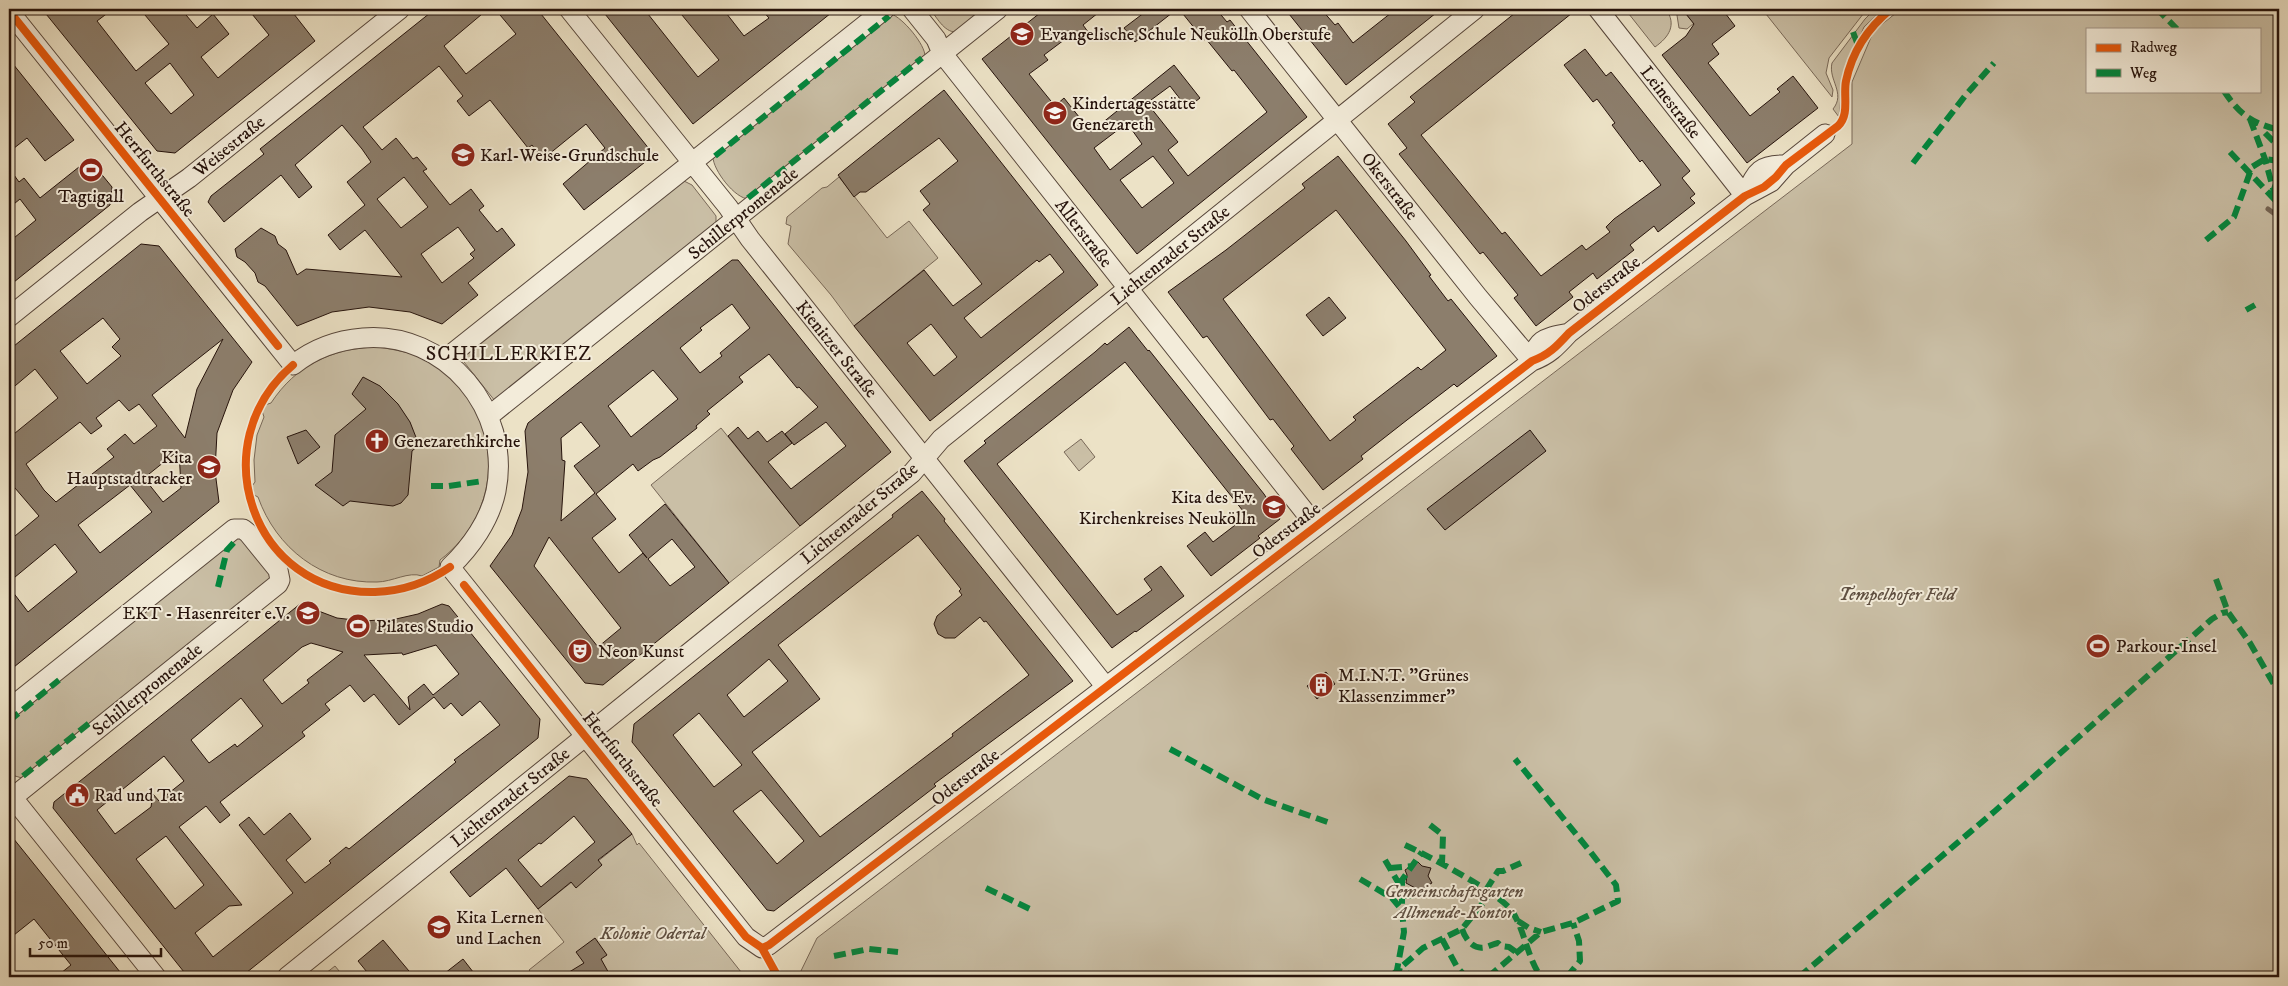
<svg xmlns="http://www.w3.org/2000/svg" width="2288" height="986" font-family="'IM FELL DW Pica',serif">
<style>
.green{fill:#cabfa6;stroke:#786858;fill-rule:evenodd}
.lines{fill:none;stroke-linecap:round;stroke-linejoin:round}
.stream{stroke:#746455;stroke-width:5}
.building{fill:#8c7e6c;stroke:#25120b;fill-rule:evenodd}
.street-casing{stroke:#57463a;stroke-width:21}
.street{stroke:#f3ecda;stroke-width:19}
.quiet{stroke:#00873e;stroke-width:6;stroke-dasharray:12 6;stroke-linecap:butt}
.cycleway-casing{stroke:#f3ecda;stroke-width:11}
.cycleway{stroke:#e8590c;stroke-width:8}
.labels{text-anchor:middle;stroke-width:4;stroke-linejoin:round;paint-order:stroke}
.poi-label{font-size:18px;fill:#25120b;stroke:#f3ecda;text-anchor:start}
.street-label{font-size:18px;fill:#25120b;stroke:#f3ecda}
.park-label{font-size:18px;font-style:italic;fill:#5f4f41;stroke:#f3ecda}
.quarter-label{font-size:20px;letter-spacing:1px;fill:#25120b;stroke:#f3ecda}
</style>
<rect width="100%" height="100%" fill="#ece2c6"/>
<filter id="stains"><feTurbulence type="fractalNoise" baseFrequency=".004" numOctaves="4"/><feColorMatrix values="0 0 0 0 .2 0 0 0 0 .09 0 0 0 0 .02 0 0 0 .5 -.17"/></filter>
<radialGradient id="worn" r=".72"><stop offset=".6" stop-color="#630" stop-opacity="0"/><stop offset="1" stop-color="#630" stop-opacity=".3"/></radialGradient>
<path class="green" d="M930 9H989L959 32C945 34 938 19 930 9Z
M1625 9H1666C1677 25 1669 37 1655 47Z
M1676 9H1682L1694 23 1687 29 1679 28Z
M1762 9H1867L1829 58 1826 73 1833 90 1832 97Z
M1875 9H1883L1864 27 1843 75 1839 117 1833 109C1846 93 1828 80 1832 63L1865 19Z
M1901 9H2279V977H798L817 938 1852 144V82L1872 35 1876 29ZM2087 29H2259V91H2087Z
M891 14C902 17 926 45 925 57L749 199C735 199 713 170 713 157Z
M839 177 887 238 909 221 938 258 854 326 831 295 788 244 791 226 786 224 787 217 822 188 827 187Z
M684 181 692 185 713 212 716 216V223L495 401 460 357Z
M375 347C392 348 436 358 447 369 503 425 504 511 440 560L439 567 422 576C409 571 392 582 377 582 322 584 276 548 258 497L254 495 252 486 255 482 254 460 257 435 264 417 262 411 265 405 271 403C296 365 331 349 375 347Z
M721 428 800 526 729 583 651 485Z
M1081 439 1095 457 1079 471 1064 452Z
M237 537 241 539 271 576 272 580 22 778 15 776 9 769V717Z
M632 834 637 845 639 843 745 977H535L529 970 564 942 538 909Z
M335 966 344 977H321Z"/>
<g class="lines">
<path class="stream" d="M2268 209 2279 217"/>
</g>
<path class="building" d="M42 9H113L97 21 136 71 169 44 140 9H181L197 28 213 14 229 34 201 57 218 78 269 35 248 9H290L315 41 175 153 157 151ZM170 63 194 95 171 114 145 83Z
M435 9H488L444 46 466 74 516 34 495 9H537L654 155 584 210 563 184 605 148 586 124 543 159 532 145 528 148 490 100 469 116 457 101 463 96 439 66 363 127 382 150 396 138 413 159 417 157 427 169 423 171 450 205 471 189 484 206 479 210 497 232 502 228 515 245 468 283 478 295 442 324 410 312 369 307 332 312 297 326 265 286 258 282 255 273 245 262 237 257 235 249 261 228 275 236 278 244 286 250 297 275 306 269 402 277 365 230 340 250 328 235 365 205 347 182 371 162 362 149 342 125 295 165 312 187 299 198 281 175 224 222 208 202 211 196 264 154 260 149ZM404 177 428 207 401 228 377 199ZM458 227 475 250 470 254 474 258 442 283 421 254Z
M601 9H644L698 77 719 60 677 9H723L744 36 769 18 761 9H836L693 124Z
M1045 9H1103L1083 25 1091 36 1080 44 1072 34 1044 55 1048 60 1029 74 1055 106 1064 98 1091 132 1174 65 1200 98 1187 108 1170 86 1147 103 1178 142 1168 150 1188 176 1267 112 1234 70 1232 71 1206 39 1204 40 1179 9H1216L1227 22 1230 20 1307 117 1137 254 982 59ZM1127 123 1142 144 1110 170 1094 148ZM1153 156 1174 183 1142 208 1120 180Z
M1149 9H1177L1135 42 1124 28Z
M1285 9H1321L1335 25 1338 23 1353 43 1396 9H1441L1346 85Z
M1520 9H1577L1421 135 1502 234 1505 232 1541 276 1582 245 1586 250 1610 232 1606 227 1614 219 1661 185 1642 160 1640 162 1612 125 1615 123 1597 99 1593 102 1564 65 1585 49 1606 76 1611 72 1690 171 1682 178 1695 194 1690 198 1695 203 1658 232 1654 226 1630 245 1634 250 1597 279 1593 273 1569 292 1573 297 1536 326 1514 298 1518 295 1483 252 1480 254 1399 154 1407 148 1388 124 1415 102 1410 97Z
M1682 9H1722L1735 26 1712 44 1719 54 1708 63 1750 116 1780 92 1777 89 1793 76 1818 108 1747 163 1662 55 1686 36 1694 24Z
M9 59 74 140 45 161 27 138 9 152Z
M944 90 1098 285 930 421 854 326 924 270 953 306 982 284 923 210 930 204 920 191 958 161 939 138 866 192H860L854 197 838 175ZM1050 254 1064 272 981 338 964 318 1037 260 1039 262ZM931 324 957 357 934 376 907 343Z
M1338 156 1406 241 1431 275 1429 276 1448 301 1451 299 1497 356 1457 387 1454 384 1407 420 1361 456 1363 459 1323 490 1291 449 1294 446 1273 419 1270 420 1207 336 1203 338 1168 292 1226 250 1305 188 1302 184ZM1336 210 1446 350 1421 370 1418 367 1353 417 1356 420 1330 441 1223 299Z
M89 159 112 187 110 205 9 286V242L36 220 20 199 9 208V168L19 182 24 178 40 198Z
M141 244 159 246 252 362 233 390 217 433 215 471 219 502 9 671V587L28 612 77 572 55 544 9 582V541L39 516 9 481V438L58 398 35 369 9 391V350ZM103 318 120 339 112 347 121 356 87 384 60 351ZM223 339 197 389 185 438 152 395ZM119 400 129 411 139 404 157 426 134 444 125 434 107 449 114 457 56 502 44 490 26 464 80 422 91 434 102 426 96 418ZM179 450 181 488 163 502 144 478ZM130 485 152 512 100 553 78 525Z
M732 260H738L891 452 800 526 728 436 738 427 748 439 758 431 767 442 782 431 792 443 768 462 791 489 846 446 826 422 794 445 785 434 818 407 799 387 797 388 769 354 739 377 743 382 707 411 710 414 696 426 697 428 660 457 653 460 638 471 633 464 596 494 616 519 592 538 619 573 643 553 647 558 629 535 665 504 729 583 603 685 585 683 490 566 512 535 522 509 528 472 525 431 528 423ZM732 304 750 328 720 353 722 356 700 373 680 348 702 330 700 328ZM653 370 678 399 631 437 608 406ZM581 422 600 446 574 466 595 493 561 521 565 461 562 460 561 438ZM549 537 621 628 598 647 534 566ZM672 539 695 567 670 586 648 559Z
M1329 297 1346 318 1323 336 1306 315Z
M1129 327 1148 351 1149 350 1264 494 1280 519 1258 536 1260 538 1211 576 1187 546 1205 532 1213 542 1247 516 1125 362 997 464 1117 615 1152 590 1144 579 1161 566 1184 596 1136 632 1135 631 1112 648 964 461 986 443 984 441 1095 352 1105 343 1107 345Z
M363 377 380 386 398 404 410 422 419 445 412 451 408 495 401 503 393 506 350 501 343 506 315 485 332 472 335 435 366 409 352 394Z
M306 430 320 447 298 464 287 437Z
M1530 430 1546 451 1445 530 1427 509Z
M922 491 945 519 944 521 1073 681 934 784 936 786 774 911 767 910 632 742 634 724 893 517 892 515ZM918 535 961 589 959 591 962 595 937 616 934 624 938 634 945 638H955L980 617 984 622 986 621 1029 675 952 734 953 736 820 837 752 752 820 699 778 645ZM769 659 788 681 744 717 727 695ZM699 713 742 765 714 787 673 735ZM761 790 804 841 777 864 733 811Z
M300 604 337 618 363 621 396 619 418 614 442 604 449 606 540 719 538 738 241 977H188L53 808 54 802ZM311 643 343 652 307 680 309 683 282 704 263 680 302 647ZM436 645 459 674 433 695 424 684 408 697 410 710 364 655 402 653 403 655ZM350 685 364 702 374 694 399 725 434 697 444 709 451 703 462 716 480 701 500 725 454 760 456 762 349 849 346 847 329 861 331 863 305 883 286 860 311 839 290 813 264 835 249 817 239 825 293 893 213 957 195 933 229 906 242 905 179 827 206 806 220 823 230 815 220 802 305 736 302 732 330 710 325 704ZM241 698 263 726 237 747 235 744 209 763 191 740ZM164 756 184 781 159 801 153 794 151 807 115 834 97 810ZM166 836 204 885 175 909 136 859Z
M1326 672 1335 684 1317 699 1307 686Z
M569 776 587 779 632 834 598 860 602 865 576 888 571 882 538 909 506 868 470 897 450 872ZM574 816 595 842 541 887 518 860 539 843 541 844Z
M9 833 50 884 124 977H56L71 965 34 919 9 939V899L15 893 9 885Z
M1418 862 1422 866 1431 868 1428 876 1432 883 1419 890 1406 883 1407 875 1405 870Z
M595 938 607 955 601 959 611 977H561L584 963 576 952Z
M383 940 414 977H371L358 961Z
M463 959 477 977H440Z"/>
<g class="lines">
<defs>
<path id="street" d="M569 9 728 207 750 239 1106 687
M912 9 936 39 942 53 1316 526
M1249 9 1478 297 1532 361
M1598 9 1745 196
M9 11 293 365C313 349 337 340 363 338 446 331 512 410 496 491 490 520 471 547 450 567L746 937 762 948 769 945 1532 361C1549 355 1557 346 1569 333L1745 196 1771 182 1786 165 1825 134
M1745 196C1756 173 1758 164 1786 165
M9 317 140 212 189 178 400 9
M444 360 885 9
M1532 361C1537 337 1547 338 1569 333
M489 416 998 9
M9 709 234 529H243L248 533 278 570 280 580 278 584 12 798
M9 793 156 977
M287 977 912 473 941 439 1475 9"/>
</defs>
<use href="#street" class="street-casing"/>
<use href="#street" class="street"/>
<path class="quiet" d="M2164 9 2160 12 2177 29
M1853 32 1859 48
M2224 91C2240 115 2252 123 2279 130
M2250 119 2265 159 2277 203
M2265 133 2274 142 2279 153
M2230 152 2276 201
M715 156 889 16
M1913 163 1965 96 1994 63
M2274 189 2279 176
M748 198 922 58
M2206 240 2234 217 2252 167 2265 159 2279 161
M2246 310 2255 305
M431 486H449L483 481
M2216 579 2228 612 2250 643 2279 693
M218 587 227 550 237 539
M9 721 59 680
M1170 749 1262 799 1333 824
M23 776 92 721
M1430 825 1443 835 1442 864
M1405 845C1425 854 1501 894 1512 911 1525 931 1527 957 1541 977
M1385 860 1402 889
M1390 868 1412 866
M1360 879 1392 898 1402 910
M986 888 1030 909
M1486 890 1498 871H1503L1521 863
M1402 896 1419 895 1436 887
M1518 921 1529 928 1541 932
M1462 929C1465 938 1473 951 1486 947 1490 946 1493 944 1498 943L1501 946 1509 947 1516 952
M1442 939 1457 967 1466 977
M834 956 869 949 898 952
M1390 977 1423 948 1462 929 1491 893
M1419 977 1397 970 1404 932 1402 910V880L1422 852
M1488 977 1541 932 1573 923 1618 901 1616 885 1589 850 1515 759
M1567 977 1580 961 1579 941 1573 923
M1799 977 1995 811 2212 619 2222 613 2228 612"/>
<defs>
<path id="cycleway" d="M9 11 278 346
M293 365C201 443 252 595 375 592 403 591 427 583 450 567
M464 585 746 937 762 948 778 977
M762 948 769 945 1532 361C1549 355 1557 346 1569 333L1745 196 1764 187 1776 177 1786 165 1838 126C1850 115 1843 95 1846 81 1852 52 1869 27 1891 9"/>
</defs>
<use href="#cycleway" class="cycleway-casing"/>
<use href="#cycleway" class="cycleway"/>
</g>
<defs>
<symbol id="school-disc" viewBox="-11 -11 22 22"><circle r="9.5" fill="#8f2418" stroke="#f3ecda"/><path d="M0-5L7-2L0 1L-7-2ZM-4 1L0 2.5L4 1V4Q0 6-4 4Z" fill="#fff"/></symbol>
<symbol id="stadium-disc" viewBox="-11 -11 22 22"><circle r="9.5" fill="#8f2418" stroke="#f3ecda"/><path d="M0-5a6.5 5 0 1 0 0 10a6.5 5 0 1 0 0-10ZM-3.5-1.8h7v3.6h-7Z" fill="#fff"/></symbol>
<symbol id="church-disc" viewBox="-11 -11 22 22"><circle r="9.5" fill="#8f2418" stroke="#f3ecda"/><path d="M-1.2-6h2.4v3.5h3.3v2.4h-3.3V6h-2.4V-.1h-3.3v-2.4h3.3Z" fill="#fff"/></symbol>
<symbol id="theatre-disc" viewBox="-11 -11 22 22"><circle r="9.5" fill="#8f2418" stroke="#f3ecda"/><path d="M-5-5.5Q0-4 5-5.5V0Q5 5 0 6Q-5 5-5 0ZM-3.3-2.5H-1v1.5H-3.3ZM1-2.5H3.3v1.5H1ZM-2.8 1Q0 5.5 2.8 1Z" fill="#fff"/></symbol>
<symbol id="building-disc" viewBox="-11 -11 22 22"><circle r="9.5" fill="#8f2418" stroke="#f3ecda"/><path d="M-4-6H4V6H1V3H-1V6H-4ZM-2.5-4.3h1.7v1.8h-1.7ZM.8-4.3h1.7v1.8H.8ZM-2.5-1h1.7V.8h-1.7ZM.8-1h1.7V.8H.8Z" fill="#fff"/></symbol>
<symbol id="civic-disc" viewBox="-11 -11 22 22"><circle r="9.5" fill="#8f2418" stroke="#f3ecda"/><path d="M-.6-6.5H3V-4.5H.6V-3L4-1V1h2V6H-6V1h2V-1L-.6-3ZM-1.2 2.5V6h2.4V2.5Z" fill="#fff"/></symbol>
</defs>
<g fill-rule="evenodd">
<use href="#school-disc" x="1008" y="20" width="28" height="28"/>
<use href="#school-disc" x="1041" y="99" width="28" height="28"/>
<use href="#school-disc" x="449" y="141" width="28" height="28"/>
<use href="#stadium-disc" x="77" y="156" width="28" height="28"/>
<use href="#church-disc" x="363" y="427" width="28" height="28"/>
<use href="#school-disc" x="195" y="453" width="28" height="28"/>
<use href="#school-disc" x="1260" y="493" width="28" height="28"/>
<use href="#school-disc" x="294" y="599" width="28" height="28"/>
<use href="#stadium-disc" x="344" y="612" width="28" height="28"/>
<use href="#stadium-disc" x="2084" y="632" width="28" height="28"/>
<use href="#theatre-disc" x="566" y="637" width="28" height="28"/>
<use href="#building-disc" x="1307" y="671" width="28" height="28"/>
<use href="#civic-disc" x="63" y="781" width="28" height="28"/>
<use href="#school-disc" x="425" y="913" width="28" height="28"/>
</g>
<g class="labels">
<g class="poi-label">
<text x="1040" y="40">Evangelische Schule Neukölln Oberstufe</text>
<text x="1072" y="109">Kindertagesstätte<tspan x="1072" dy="21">Genezareth</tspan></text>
<text x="480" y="161">Karl-Weise-Grundschule</text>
<text x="91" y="202" text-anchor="middle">Tagtigall</text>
<text x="394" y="447">Genezarethkirche</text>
<text x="192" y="463" text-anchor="end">Kita<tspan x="192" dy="21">Hauptstadtracker</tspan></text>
<text x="1256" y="503" text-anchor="end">Kita des Ev.<tspan x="1256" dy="21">Kirchenkreises Neukölln</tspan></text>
<text x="290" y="619" text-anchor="end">EKT - Hasenreiter e.V.</text>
<text x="376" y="632">Pilates Studio</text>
<text x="2116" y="652">Parkour-Insel</text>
<text x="598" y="657">Neon Kunst</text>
<text x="1338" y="681">M.I.N.T. "Grünes<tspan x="1338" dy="21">Klassenzimmer"</tspan></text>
<text x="94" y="801">Rad und Tat</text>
<text x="456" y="923">Kita Lernen<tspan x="456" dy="21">und Lachen</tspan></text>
</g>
<g class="street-label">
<text transform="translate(1671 102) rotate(52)" y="6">Leinestraße</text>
<text transform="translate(229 146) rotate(-39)" y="6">Weisestraße</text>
<text transform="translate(155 169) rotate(51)" y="6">Herrfurthstraße</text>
<text transform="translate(1390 186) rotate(52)" y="6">Okerstraße</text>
<text transform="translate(743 213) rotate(-39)" y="6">Schillerpromenade</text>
<text transform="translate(1084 233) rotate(52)" y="6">Allerstraße</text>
<text transform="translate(1170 255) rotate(-39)" y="6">Lichtenrader Straße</text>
<text transform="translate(1606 284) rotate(-38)" y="6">Oderstraße</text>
<text transform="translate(837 349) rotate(51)" y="6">Kienitzer Straße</text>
<text transform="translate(859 513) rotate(-40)" y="6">Lichtenrader Straße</text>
<text transform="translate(1286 530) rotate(-37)" y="6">Oderstraße</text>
<text transform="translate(147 689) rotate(-39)" y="6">Schillerpromenade</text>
<text transform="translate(623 759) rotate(51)" y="6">Herrfurthstraße</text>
<text transform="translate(965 777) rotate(-38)" y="6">Oderstraße</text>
<text transform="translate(510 797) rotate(-39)" y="6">Lichtenrader Straße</text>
</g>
<g class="park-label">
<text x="1897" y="600">Tempelhofer Feld</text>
<text x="1454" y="897">Gemeinschaftsgarten<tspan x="1454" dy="21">Allmende-Kontor</tspan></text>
<text x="653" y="939">Kolonie Odertal</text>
</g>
<g class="quarter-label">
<text x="509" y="360">SCHILLERKIEZ</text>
</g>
</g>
<rect width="2288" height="986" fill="none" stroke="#ece2c6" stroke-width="30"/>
<rect x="10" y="10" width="2268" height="966" fill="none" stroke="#25120b" stroke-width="2.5"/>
<rect x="15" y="15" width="2258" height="956" fill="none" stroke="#25120b"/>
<rect x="2086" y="28" width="175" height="65" fill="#f3ecda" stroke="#a19587"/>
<rect x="2096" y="44" width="25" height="8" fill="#e8590c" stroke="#a19587"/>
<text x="2130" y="52" font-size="15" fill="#25120b">Radweg</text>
<rect x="2096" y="69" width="25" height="8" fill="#00873e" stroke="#a19587"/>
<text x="2130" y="78" font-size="15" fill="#25120b">Weg</text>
<path d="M30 948v8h131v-8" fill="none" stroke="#25120b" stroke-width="2.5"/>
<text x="38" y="948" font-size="15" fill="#25120b" stroke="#f3ecda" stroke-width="4" paint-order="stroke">50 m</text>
<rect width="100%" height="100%" filter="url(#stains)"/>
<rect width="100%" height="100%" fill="url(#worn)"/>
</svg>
